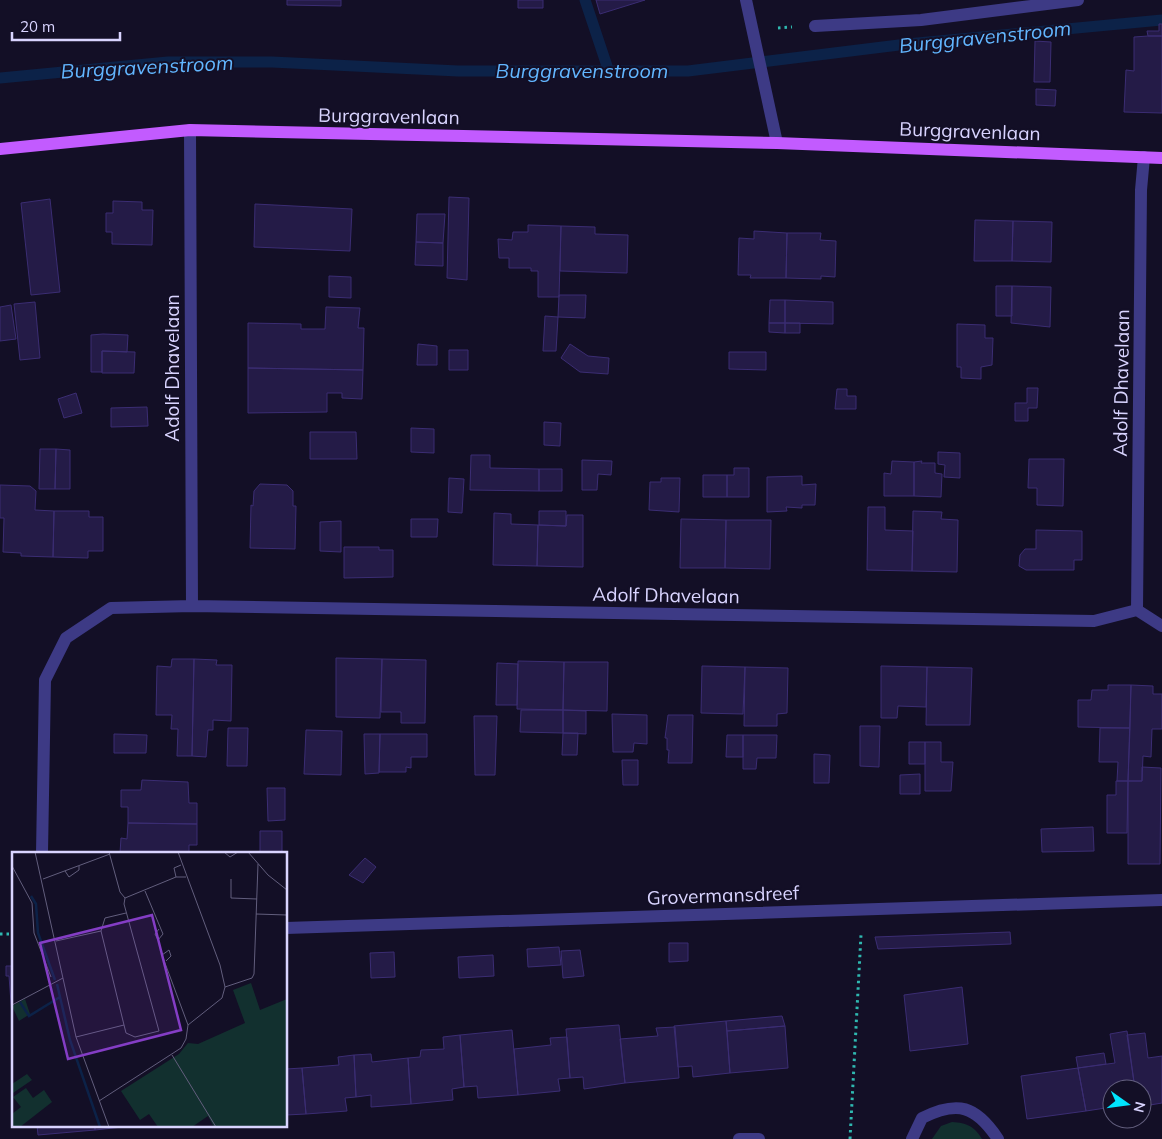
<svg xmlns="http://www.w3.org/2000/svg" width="1162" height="1139" font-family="Mulish,sans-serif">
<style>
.green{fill:#12302f}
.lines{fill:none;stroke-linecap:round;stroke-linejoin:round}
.stream{stroke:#0c2248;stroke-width:11}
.building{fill:#241b47;stroke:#3b2d73}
.path{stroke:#2fb8b0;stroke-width:3;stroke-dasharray:2.5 4;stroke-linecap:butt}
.minor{stroke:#3d3a85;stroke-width:12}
.major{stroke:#c25bff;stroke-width:12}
.labels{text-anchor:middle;stroke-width:4;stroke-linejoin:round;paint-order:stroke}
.street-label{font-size:19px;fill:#d9d4ff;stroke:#130f26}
.water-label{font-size:20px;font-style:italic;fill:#62b6ff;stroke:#130f26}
.inset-river{fill:none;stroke:#0c2248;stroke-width:2.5}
.inset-road{fill:none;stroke:#625e7d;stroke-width:1}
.view{fill:#843dc5;fill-opacity:0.15;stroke:#843dc5;stroke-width:2.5}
.inset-edge{fill:none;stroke:#d9d4ff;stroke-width:2.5}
</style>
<rect width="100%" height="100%" fill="#130f26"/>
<path class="green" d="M952 1122C967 1123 974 1126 982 1139H932L941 1126Z"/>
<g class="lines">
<path class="stream" d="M585 0 609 72
M0 78 168 62H272L458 71H688L907 44 1162 20"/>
</g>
<path class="building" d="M287 0H341V6L287 5Z
M518 0H543V8H518Z
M596 0H645L600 14Z
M1159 24H1162V36H1148L1147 31H1159Z
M1148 36H1162V113L1124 112 1126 70 1134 71V37Z
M1035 41 1051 42 1050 82H1034Z
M1036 89 1056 90 1055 106 1036 105Z
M449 197 469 198 467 280 447 278Z
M50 199 60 292 31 295 21 203Z
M113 201 142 202V210H153L152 245 112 244V232H106V213H113Z
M255 204 352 209 350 251 254 247Z
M417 214H445L443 243 416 242Z
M975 220 1013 221 1012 261H974Z
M1013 221 1052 222 1051 262 1012 261Z
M528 225 561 226 559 297H538V271H531V268H509V258H499L498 239 512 240 513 232H528Z
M561 226 595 227V234L628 235 627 273 560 271Z
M754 231 787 233 786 278H750L751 275H738L739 238 754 239Z
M787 233H821L820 240 836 241 835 277 821 276V279L786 278Z
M416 242 443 243V266L415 265Z
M329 276 351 277V298L329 297Z
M996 286H1012V316H996Z
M1012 286 1051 287 1050 327 1011 323Z
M559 295H586L585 318 558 317Z
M770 300H785V323H769Z
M785 300 833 302V324L785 323Z
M35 302 40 358 20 360 14 304Z
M11 305 16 339 0 341V307Z
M326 307 360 308 358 328H364L363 370 248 368V323L301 324V329H325Z
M545 316 558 317 556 351H543Z
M769 323H785V333L769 332Z
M785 323H800V333H785Z
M957 324 985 325V338H993L992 365 981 367V379L961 378V367H957Z
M103 334 128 335 127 352 102 351V372H91V335Z
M418 344 437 346V365H417Z
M570 344 588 356 609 358 608 374 580 372 561 358Z
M449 350H468V370H449Z
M102 351 135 352 134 373H102Z
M729 352H766V370L729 369Z
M248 368 363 370 362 399 342 398V393H327V412L248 413Z
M1027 388H1038L1037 408H1028V421H1015V403H1027Z
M837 389H847V396H856V409H835Z
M76 393 82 413 64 418 58 399Z
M147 407 148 426 111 427V408Z
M544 422 561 423 560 446 544 445Z
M411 428 434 429V453L411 452Z
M310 432H356L357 459H310Z
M40 449H56L55 489H39Z
M56 449 70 450V489H55Z
M938 452 960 453V478L944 477 945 465 938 464Z
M471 455H490V468L539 469V491L470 490Z
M1029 459H1064L1063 506 1037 505V488H1028Z
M582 460 612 461 611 475 598 474 597 490H582Z
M892 461 914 462V496H884V473L891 474Z
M922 461 921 463H935V473L942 474 941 497 914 496V462Z
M734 468H749V497H727V475H734Z
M539 469H562V491H539Z
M703 475H727V497H703Z
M802 476V485L816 484 815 505H802V508L786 507 787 511 767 512V477Z
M449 478 464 479 462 513 448 512Z
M661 478H680L679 512 649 510 650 482H661Z
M260 484 287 485 293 491V506H296L295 549 250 548 251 505 253 506 254 491Z
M0 485 30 486 36 491 35 510 54 511 53 557 21 556V553L3 552 4 518H0Z
M868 507H885V530L913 531 912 571 867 570Z
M54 511H89V517H103V551H88V558L53 557Z
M539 511H566V526L539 525Z
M913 511 942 512 941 519 958 520 957 572 912 571Z
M494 513 511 514V524L538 525 537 566 493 565Z
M567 515H583V567L537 566 538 525 566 526Z
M411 519H438L437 537H411Z
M681 519 726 520 725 568H680Z
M726 520H771L770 569 725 568Z
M341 521V552L320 551V522Z
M1036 530 1082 531V560H1074V570H1026L1019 566 1020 555 1025 549H1036Z
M344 547H379V550H393V577L344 578Z
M336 658 382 659 380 718 336 717Z
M172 659H194L192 756H177L178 729H171L172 715H156L157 666 171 667Z
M194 659 217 660 216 665H232L231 721 213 720V730H208L206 757 192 756Z
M382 659 426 660 425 723H401V712H381Z
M518 661 564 662 563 710 517 709Z
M564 662H608L607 711 563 710Z
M497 663 518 664 517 705H496Z
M702 666 745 667 743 714 701 713Z
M881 666 927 667 926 707 898 706 897 718H881Z
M745 667 788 668 787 713 777 714V726H744Z
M927 667 972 668 970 725H926Z
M1108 685H1131L1130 728 1078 727V700H1091L1092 690H1108Z
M1131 685 1153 686V694H1162V729H1152L1151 757 1143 756 1142 781H1128Z
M521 710H563V733L520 732Z
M563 710 586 711V734L563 733Z
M612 714 647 715V744L634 743 633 752H613Z
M668 715H693L692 763H668L669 750H667V738H665Z
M474 716H497L495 775H475Z
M860 726H880L879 767 860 766Z
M228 728H248L247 766H227Z
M1100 728H1130L1128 781H1117L1118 762H1099Z
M306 730 342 731 341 775 304 774Z
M563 733H578L577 755H562Z
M114 734 147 735 146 753H114Z
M364 734H380L379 773 365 774Z
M380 734H427V757H411V768L406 767V772H379Z
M727 735H743V757H726Z
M743 735H777L776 758H757L756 769H743Z
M909 742H925V764H909Z
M925 742H941V762H953L951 791H925Z
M814 754 830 755 829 783H814Z
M622 760H638V785H623Z
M1142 767 1161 768 1160 864H1128V781H1142Z
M920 774V794H900V775Z
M142 780 188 782 189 803H197V824L128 823V807H121V790H141Z
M1116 781H1128L1127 833H1107V795H1116Z
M267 788H285V820L268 821Z
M128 823 197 824V845H189V853H120L121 838 127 839Z
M1093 827 1094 851 1042 852 1041 829Z
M260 831H282V853H260Z
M365 858 376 867 363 883 349 875Z
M1010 932 1011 944 878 949 875 937Z
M669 943H688V961L669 962Z
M559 947 561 965 528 967 527 949Z
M580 950 584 976 563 978 561 951Z
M394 952 395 977 371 978 370 953Z
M493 955 494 976 459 978 458 957Z
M6 966H14V1016H12L9 976H6Z
M962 987 968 1044 910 1051 904 995Z
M782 1016 785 1026 727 1031 726 1021Z
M726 1021 730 1073 693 1077 692 1066 678 1067 674 1026Z
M619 1025 625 1083 584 1089 583 1077 570 1078 566 1029Z
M785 1026 788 1068 730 1073 727 1031Z
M675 1027 679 1078 625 1083 620 1039 658 1036 656 1028Z
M512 1030 518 1095 478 1098 477 1086 464 1087 460 1035Z
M1127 1031 1135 1089H1112V1107L1086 1111 1078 1068 1115 1063 1110 1034Z
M1145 1033 1148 1058 1162 1056V1103L1150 1105 1148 1091 1135 1089 1127 1035Z
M460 1035 464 1087 452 1089 453 1100 411 1104 408 1058 420 1057 421 1050 444 1049 443 1037Z
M567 1037 570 1078 558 1079 560 1091 518 1095 514 1049 551 1045 550 1038Z
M1104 1053 1106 1064 1078 1068 1076 1057Z
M371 1054 372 1062 408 1058 411 1104 371 1107V1095L356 1097 354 1055Z
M354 1055 356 1097 345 1098 347 1111 306 1114 302 1068 339 1065 338 1057Z
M302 1068 306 1114 286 1115V1069Z
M1078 1068 1086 1111 1027 1119 1021 1076Z
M37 1125H95V1130L38 1135Z
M95 1125H132V1126L95 1130Z"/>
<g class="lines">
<path class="path" d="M778 28 792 27
M0 934H14
M850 1139 861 935"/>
<path class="minor" d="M746 0 777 143
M815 26 921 20 1078 0
M192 606 1094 621 1137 610 1141 190 1144 157
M1137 610 1162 626
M42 853 45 680 66 638 111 608 192 606 190 130
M286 928 1162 900
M739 1139H759
M912 1139 922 1118C958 1100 976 1106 998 1139"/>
<path class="major" d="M0 149 190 130 777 143 1162 158"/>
</g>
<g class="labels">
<g class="street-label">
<text transform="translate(389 116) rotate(1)" y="7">Burggravenlaan</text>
<text transform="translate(970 131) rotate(2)" y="7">Burggravenlaan</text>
<text transform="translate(172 368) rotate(-90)" y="7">Adolf Dhavelaan</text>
<text transform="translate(1121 383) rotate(-89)" y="7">Adolf Dhavelaan</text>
<text transform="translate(666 595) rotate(1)" y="7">Adolf Dhavelaan</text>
<text transform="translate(723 895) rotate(-2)" y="7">Grovermansdreef</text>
</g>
<g class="water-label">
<text transform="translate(985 37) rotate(-6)" y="7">Burggravenstroom</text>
<text transform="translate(147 67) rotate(-3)" y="7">Burggravenstroom</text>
<text x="582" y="78">Burggravenstroom</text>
</g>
</g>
<g transform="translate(12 852)">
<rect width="275" height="275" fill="#130f26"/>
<path d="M239 131 248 158 275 147V275H202L196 264 180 275H146L137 262 128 268 109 239 167 202 176 191 186 192 233 171 221 138ZM13 147 18 162 7 169 0 154ZM15 222 20 228 1 241 0 232ZM14 236 21 246 32 238 40 250 8 275H0V262L9 255 1 245Z" fill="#12302f"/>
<path class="inset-river" d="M19 44 24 52 26 81 43 128M45 132 58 188 88 275M8 150 17 164 48 145"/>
<path class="inset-road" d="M23 0 64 185 97 275M212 0 218 5 226 0M236 0 256 23 275 38M0 14 20 51 22 81 39 125M53 19 57 25 67 18V14M164 25 162 16 169 13M31 27 98 2M219 27V46L245 47M133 39 151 82 146 88 143 82 147 77M113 46 164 25H174M244 62 275 63M89 79 93 66 114 61M44 89 89 79 112 173M154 109 159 104 157 98 150 103 176 173M213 135 240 126 242 122 246 12M0 153 51 126M64 185 112 173 114 181 123 185 147 179 112 52 113 46 108 40 97 0M160 203 204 275M87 249 169 196 174 187 176 173 210 146 213 135 208 113 166 0"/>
<path class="view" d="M140 63 169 178 56 207 28 91Z"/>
<rect width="275" height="275" class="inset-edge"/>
</g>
<g transform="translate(1127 1104) rotate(104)"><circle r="24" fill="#130f26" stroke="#625e7d"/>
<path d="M0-4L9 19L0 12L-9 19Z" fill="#00e5ff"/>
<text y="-8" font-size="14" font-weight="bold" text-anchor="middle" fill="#d9d4ff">N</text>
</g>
<path d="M12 32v8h108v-8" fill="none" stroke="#d9d4ff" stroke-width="2.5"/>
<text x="20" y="32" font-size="15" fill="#d9d4ff" stroke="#130f26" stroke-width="4" paint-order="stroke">20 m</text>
</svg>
